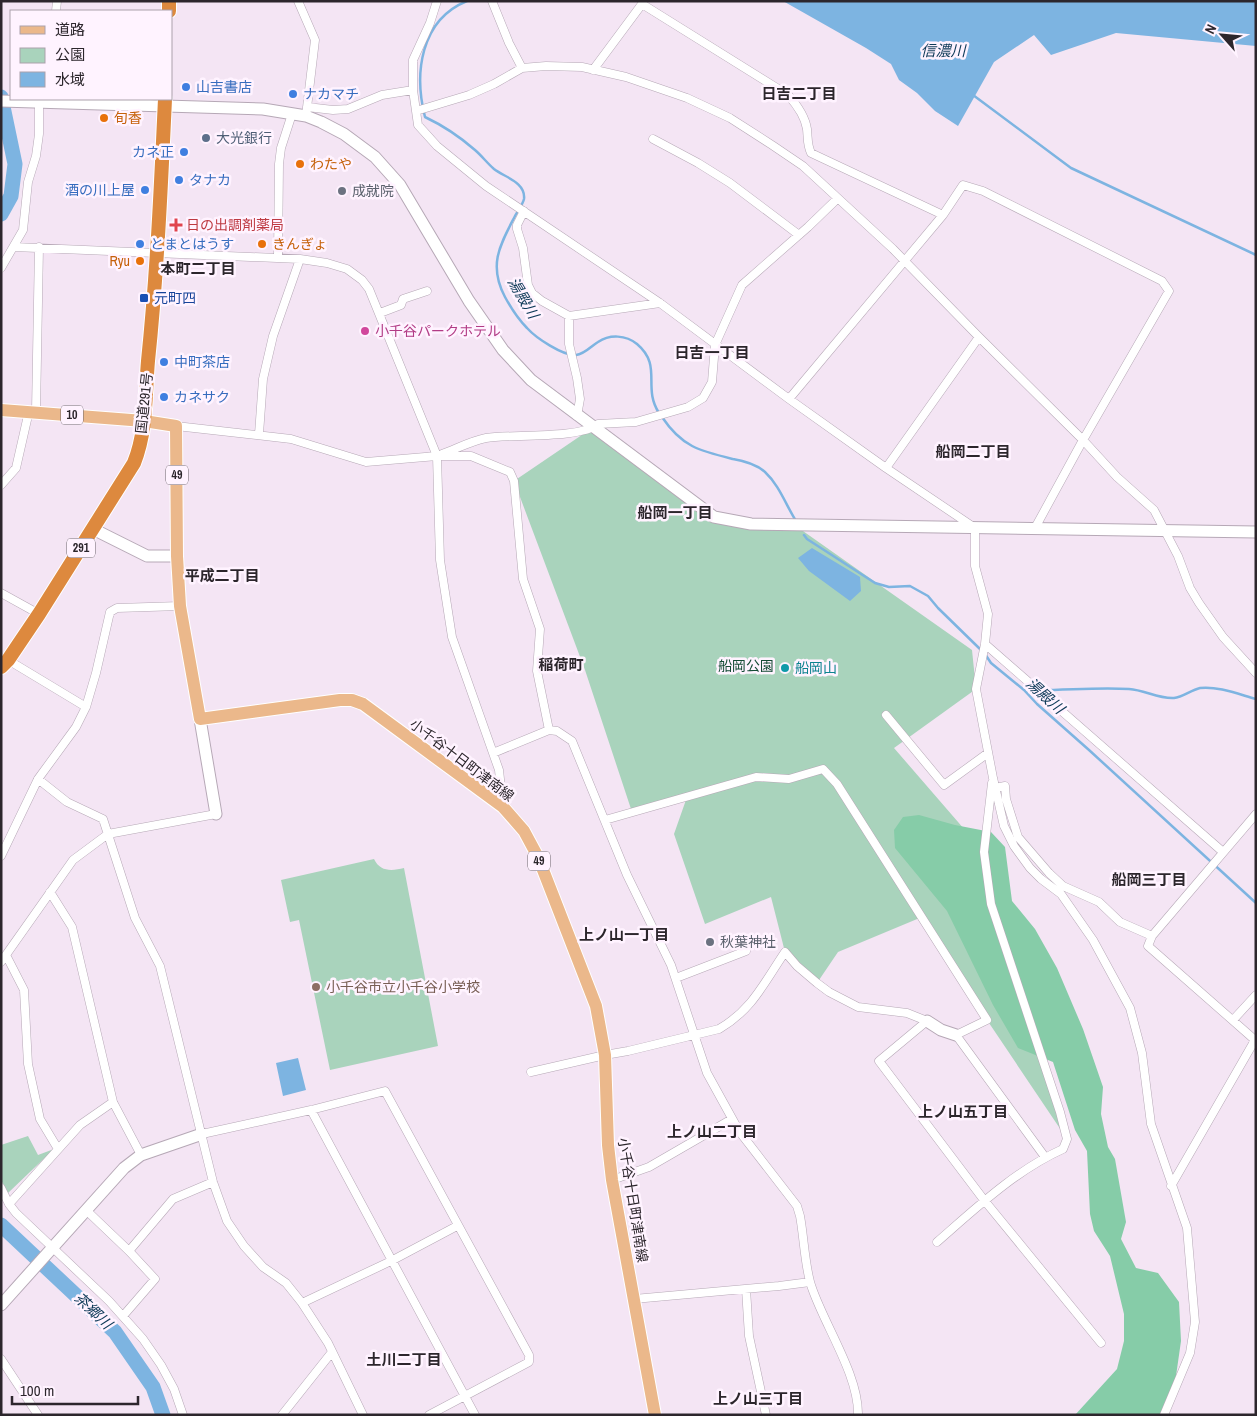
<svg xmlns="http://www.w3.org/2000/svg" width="1257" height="1416" font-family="'Archivo Narrow','Noto Sans JP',sans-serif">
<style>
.green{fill:#a9d3bc}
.forest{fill:#86cca8}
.water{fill:#7db4e1}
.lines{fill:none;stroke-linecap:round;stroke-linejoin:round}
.stream{stroke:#7db4e1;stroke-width:2.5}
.river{stroke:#7db4e1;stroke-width:15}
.street-casing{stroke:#b6a8b6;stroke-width:9}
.secondary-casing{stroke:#b6a8b6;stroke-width:13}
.primary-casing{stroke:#fff;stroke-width:14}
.highway-casing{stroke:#fff;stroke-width:16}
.street{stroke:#fff;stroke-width:8}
.secondary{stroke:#fff;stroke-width:11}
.primary{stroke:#ebb88b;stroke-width:12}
.highway{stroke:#dd893e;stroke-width:14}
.shop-dot{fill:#3f7fe0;stroke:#fff3ff;stroke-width:2}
.food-dot{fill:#e8710a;stroke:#fff3ff;stroke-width:2}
.service-dot{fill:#5c6f8a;stroke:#fff3ff;stroke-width:2}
.worship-dot{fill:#6b7280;stroke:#fff3ff;stroke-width:2}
.health-dot{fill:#e0444e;stroke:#fff3ff;stroke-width:2}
.transit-dot{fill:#1a4fb4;stroke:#fff3ff;stroke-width:2}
.hotel-dot{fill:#d1479c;stroke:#fff3ff;stroke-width:2}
.culture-dot{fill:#0f9aa8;stroke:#fff3ff;stroke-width:2}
.education-dot{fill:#8d6e63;stroke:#fff3ff;stroke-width:2}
.labels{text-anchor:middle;stroke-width:5;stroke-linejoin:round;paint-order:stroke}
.shield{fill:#fff3ff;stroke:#6b646b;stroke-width:1}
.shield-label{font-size:12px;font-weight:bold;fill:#2c262c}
.shop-label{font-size:14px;fill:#366cbe;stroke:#fff3ff;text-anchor:start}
.food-label{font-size:14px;fill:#c56008;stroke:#fff3ff;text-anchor:start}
.service-label{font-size:14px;fill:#4e5e75;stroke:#fff3ff;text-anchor:start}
.worship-label{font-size:14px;fill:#5b616d;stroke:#fff3ff;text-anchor:start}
.health-label{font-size:14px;fill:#be3a42;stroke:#fff3ff;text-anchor:start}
.transit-label{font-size:14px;fill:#164399;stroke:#fff3ff;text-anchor:start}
.hotel-label{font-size:14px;fill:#b23c85;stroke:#fff3ff;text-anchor:start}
.street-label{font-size:14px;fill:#2c262c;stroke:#fff3ff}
.park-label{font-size:14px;fill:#144b34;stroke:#fff3ff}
.culture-label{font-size:14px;fill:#0d838f;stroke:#fff3ff;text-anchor:start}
.education-label{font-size:14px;fill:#785e54;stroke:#fff3ff;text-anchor:start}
.water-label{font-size:15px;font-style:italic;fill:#0d3957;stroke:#fff3ff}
.neighbourhood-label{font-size:15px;font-weight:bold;fill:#2c262c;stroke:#fff3ff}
</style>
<rect width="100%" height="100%" fill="#f4e5f4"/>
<path class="green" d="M598 424 714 517 793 524 972 650 976 689 894 748 984 852 1067 1139 987 1020 922 917 838 952 817 983 785 952 771 897 705 924 674 834 687 797 632 812 585 670 514 481Z
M374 859C380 872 392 871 404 868L438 1046 330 1070 299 920 290 922 281 880Z
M28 1136 38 1155 54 1149 8 1193 1 1180V1145Z"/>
<path class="forest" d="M919 815 955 825 991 832 1005 847 1012 901 1035 929 1057 968 1083 1029 1103 1087 1101 1114 1108 1147 1115 1159 1126 1222 1121 1239 1136 1268 1158 1273 1179 1302 1181 1341 1175 1383 1162 1415H1075L1117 1369 1124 1341V1314L1110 1256 1094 1231 1090 1214 1087 1151 1075 1130 1053 1062 1018 1048 993 1005 947 911 895 848 894 830 903 817Z"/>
<path class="water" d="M783 1H1256V46L1116 33 1051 55 1034 35 994 62 958 126 935 111 917 93 899 80 891 64 866 48Z
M812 548 860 577 861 591 850 601 809 571 798 558Z
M298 1058 306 1090 283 1096 276 1063Z"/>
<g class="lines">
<path class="stream" d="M467 1C420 20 414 74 425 117 444 126 459 136 475 150 482 156 487 163 494 169 504 177 526 182 524 199 523 204 517 212 515 216 500 245 488 265 505 297 511 308 519 320 527 328 536 338 563 356 576 355 585 354 591 346 598 342 610 334 626 335 637 344 663 366 642 387 659 413
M973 95 1071 168 1256 255
M662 417C682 447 700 451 733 459 745 461 756 464 765 472 779 485 786 505 796 521
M804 535 807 539 875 583 889 587 910 586 928 596 938 608 981 650
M985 654 991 663 1024 690 1037 704 1089 750 1256 903
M1040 690C1069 690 1100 687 1129 689 1145 690 1158 699 1174 698 1183 697 1191 690 1200 688 1218 686 1238 694 1256 699"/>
<path class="river" d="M1 97 15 164 11 196 1 214
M1 1225 115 1332 153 1387 163 1415"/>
<defs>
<path id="street" d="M298 1 315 40 306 116
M437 1 430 23 413 60V90L418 125 437 146 486 186 660 303 789 399 886 468 975 528V566L988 614 985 644 976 689 993 778 1004 826 1014 846 1030 868 1041 879 1061 894 1093 940 1130 1008 1142 1053 1151 1124 1187 1228 1195 1322 1190 1353 1164 1415
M492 1 509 43 522 68
M56 11 57 1
M593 70 642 4 788 95C797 105 805 116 807 129 808 138 807 145 811 153L943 215
M307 107 333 110 348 109 382 95 413 90
M416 111 469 95 494 84 522 68 546 66 582 67 626 77 687 98 730 118 772 145 803 166 893 249 979 337 1083 440 1117 477 1154 510 1178 556 1190 588 1199 603 1223 637 1256 673
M653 139 698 163 730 183 799 235
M524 211 517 225V229L523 248 528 285 532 293 542 301 569 316 660 303
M14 247 300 259 327 263 347 269 362 280 369 289 437 456 440 560 452 637 499 770 503 807
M278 258 279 164 281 148 292 114
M1 268 23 230 28 182 36 156 39 134V99
M380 313 401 305 403 299 427 291
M569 316V344L577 378 580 399 577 416
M789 399 943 215 963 185 983 191 1162 281 1169 291 1083 440 1035 528
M36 411 39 247
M176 426 291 439 366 462 437 456H471L510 472 514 481 523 579 540 629 537 671 549 730
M259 434 263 379 273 336 300 259
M442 454C456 449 471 441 486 438 511 434 581 439 598 424L636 422 688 407 703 398 712 382 715 345 742 285 808 227 837 199
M886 468 979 337
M1 485 16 468 29 411
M1 593 39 614
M985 644 1223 852
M8 660 86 707
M886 715 944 785 988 753
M493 753 549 730 557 731 572 741 627 875 671 965 707 1073 739 1131 797 1206 800 1216C804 1237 805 1270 812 1288 825 1326 859 1376 858 1415
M38 779 67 802 103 819 135 918 160 966 213 1182 227 1221 244 1246 263 1267 286 1283 302 1303 328 1343 363 1415
M995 788 1005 786 1006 799 1018 837 1049 873 1063 886 1099 902 1120 922 1152 936
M605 820 756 777 789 779 823 769 837 784 987 1020 956 1035 1045 1157
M1 856 38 779 76 727 86 707 96 673 110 612 117 608 180 606
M50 892 72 927 113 1102 141 1155
M6 955 24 990 28 1064 40 1119 58 1149
M1 962 73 860 108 834 216 814
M676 978 746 951
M1233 1020 1256 995
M531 1072 605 1055 628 1051 719 1029C752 1010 764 983 785 952L797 966 817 983 829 992 858 1007 907 1013 927 1021 879 1061 984 1200 1101 1343
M311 1110 475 1415
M202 1134 311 1110 385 1091 529 1355V1362L429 1415
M612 1180 649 1167 732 1119
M1171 1186 1255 1040 1148 946 1152 936 1256 814
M1 1188 9 1204 16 1213 109 1301 143 1339 161 1365 174 1389 183 1415
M9 1204 80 1125 113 1102
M86 1210 129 1251 155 1279 123 1316
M937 1242C976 1208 1016 1170 1063 1149L1067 1139 1060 1112 991 904 984 852 992 783
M129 1251 173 1199 213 1182
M746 1289 749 1336 766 1415
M634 1299 779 1286 810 1282
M302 1303 391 1261 457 1226
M1 1359 38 1415
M282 1415 332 1352"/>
<path id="secondary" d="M1 101 263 109 306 116 321 122 344 134 375 157 400 185 469 301 503 350 531 380 714 517 751 524 1256 532
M93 529 147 556H177
M200 719 216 814
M927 1021 941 1030 956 1035
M1 1305 124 1168 141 1155 202 1134"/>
<path id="primary" d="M1 410 144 421 176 426 177 556 180 606 200 719 340 700H352L363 704 503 807 524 831 538 857 596 1006 605 1055 608 1145 612 1180 655 1415"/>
<path id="highway" d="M169 11V1
M1 667 8 660 39 614 134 463C147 431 145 395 148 361 157 274 161 186 165 99"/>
</defs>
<use href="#street" class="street-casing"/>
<use href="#secondary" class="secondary-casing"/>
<use href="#primary" class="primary-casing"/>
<use href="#highway" class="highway-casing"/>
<use href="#street" class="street"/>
<use href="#secondary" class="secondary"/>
<use href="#primary" class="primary"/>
<use href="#highway" class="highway"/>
</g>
<g class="shop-dot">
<circle cx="186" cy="87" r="5"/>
<circle cx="293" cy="94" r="5"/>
<circle cx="184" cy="152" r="5"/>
<circle cx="179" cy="180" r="5"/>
<circle cx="145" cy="190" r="5"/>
<circle cx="140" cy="244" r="5"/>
<circle cx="164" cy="362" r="5"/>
<circle cx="164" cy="397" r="5"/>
</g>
<g class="food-dot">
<circle cx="104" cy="118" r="5"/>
<circle cx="300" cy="164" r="5"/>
<circle cx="262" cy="244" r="5"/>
<circle cx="140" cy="261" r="5"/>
</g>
<circle class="service-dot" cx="206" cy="138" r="5"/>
<g class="worship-dot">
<circle cx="342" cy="191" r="5"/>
<circle cx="710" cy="942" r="5"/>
</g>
<path class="health-dot" d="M173.5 217.5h5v5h5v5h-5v5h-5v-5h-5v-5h5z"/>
<rect class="transit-dot" x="139" y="293" width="10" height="10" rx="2.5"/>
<circle class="hotel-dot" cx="365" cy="331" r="5"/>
<circle class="culture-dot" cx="785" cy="668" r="5"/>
<circle class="education-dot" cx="316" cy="987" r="5"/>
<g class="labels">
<g class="shield">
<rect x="61" y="405.5" width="22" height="19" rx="4"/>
<rect x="166" y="465.5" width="22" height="19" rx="4"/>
<rect x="67" y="538.5" width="28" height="19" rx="4"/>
<rect x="528" y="851.5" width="22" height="19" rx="4"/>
</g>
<g class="shield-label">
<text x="72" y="419">10</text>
<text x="177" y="479">49</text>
<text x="81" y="552">291</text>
<text x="539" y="865">49</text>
</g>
<g class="shop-label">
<text x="196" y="92">山吉書店</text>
<text x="303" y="99">ナカマチ</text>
<text x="174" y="157" text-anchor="end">カネ正</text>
<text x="189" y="185">タナカ</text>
<text x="135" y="195" text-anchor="end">酒の川上屋</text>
<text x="150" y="249">とまとはうす</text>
<text x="174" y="367">中町茶店</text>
<text x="174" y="402">カネサク</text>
</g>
<g class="food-label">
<text x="114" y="123">旬香</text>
<text x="310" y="169">わたや</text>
<text x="272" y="249">きんぎょ</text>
<text x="130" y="266" text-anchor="end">Ryu</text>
</g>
<g class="service-label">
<text x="216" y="143">大光銀行</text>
</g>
<g class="worship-label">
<text x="352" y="196">成就院</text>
<text x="720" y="947">秋葉神社</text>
</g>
<g class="health-label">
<text x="186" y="230">日の出調剤薬局</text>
</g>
<g class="transit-label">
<text x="154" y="303">元町四</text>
</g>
<g class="hotel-label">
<text x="375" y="336">小千谷パークホテル</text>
</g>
<g class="street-label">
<text transform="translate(144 403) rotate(-84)" y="5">国道291号</text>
<text transform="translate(462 760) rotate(37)" y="5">小千谷十日町津南線</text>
<text transform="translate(633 1200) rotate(81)" y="5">小千谷十日町津南線</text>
</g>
<g class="park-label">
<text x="746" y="671">船岡公園</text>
</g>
<g class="culture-label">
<text x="795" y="673">船岡山</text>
</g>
<g class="education-label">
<text x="326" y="992">小千谷市立小千谷小学校</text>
</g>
<g class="water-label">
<text x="943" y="56">信濃川</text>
<text transform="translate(523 298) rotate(59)" y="5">湯殿川</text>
<text transform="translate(1045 696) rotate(42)" y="5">湯殿川</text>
<text transform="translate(93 1311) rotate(43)" y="5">茶郷川</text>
</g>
<g class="neighbourhood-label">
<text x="799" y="99">日吉二丁目</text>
<text x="198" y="274">本町二丁目</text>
<text x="712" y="358">日吉一丁目</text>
<text x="973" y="457">船岡二丁目</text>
<text x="675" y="518">船岡一丁目</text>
<text x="222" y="581">平成二丁目</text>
<text x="561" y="670">稲荷町</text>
<text x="1149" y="885">船岡三丁目</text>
<text x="624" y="940">上ノ山一丁目</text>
<text x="963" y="1117">上ノ山五丁目</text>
<text x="712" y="1137">上ノ山二丁目</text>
<text x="404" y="1365">土川二丁目</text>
<text x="758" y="1404">上ノ山三丁目</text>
</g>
</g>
<rect width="1257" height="1416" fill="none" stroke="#2c262c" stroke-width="5"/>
<rect x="10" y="10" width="162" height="90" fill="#fff3ff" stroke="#aba1ab"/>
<rect x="20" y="26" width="25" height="8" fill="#ebb88b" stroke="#aba1ab"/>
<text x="55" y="35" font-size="15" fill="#2c262c">道路</text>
<rect x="20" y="48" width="25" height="15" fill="#a9d3bc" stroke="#aba1ab"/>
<text x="55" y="60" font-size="15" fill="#2c262c">公園</text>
<rect x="20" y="72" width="25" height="15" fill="#7db4e1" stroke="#aba1ab"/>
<text x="55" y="85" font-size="15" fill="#2c262c">水域</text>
<g transform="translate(1222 35) rotate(297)" stroke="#fff3ff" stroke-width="4" paint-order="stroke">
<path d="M0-4L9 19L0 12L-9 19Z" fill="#2c262c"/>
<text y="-8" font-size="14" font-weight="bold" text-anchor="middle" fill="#2c262c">N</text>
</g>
<path d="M12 1396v8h126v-8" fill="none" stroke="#2c262c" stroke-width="2.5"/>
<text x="20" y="1396" font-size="15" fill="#2c262c" stroke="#fff3ff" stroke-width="4" paint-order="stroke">100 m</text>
</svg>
